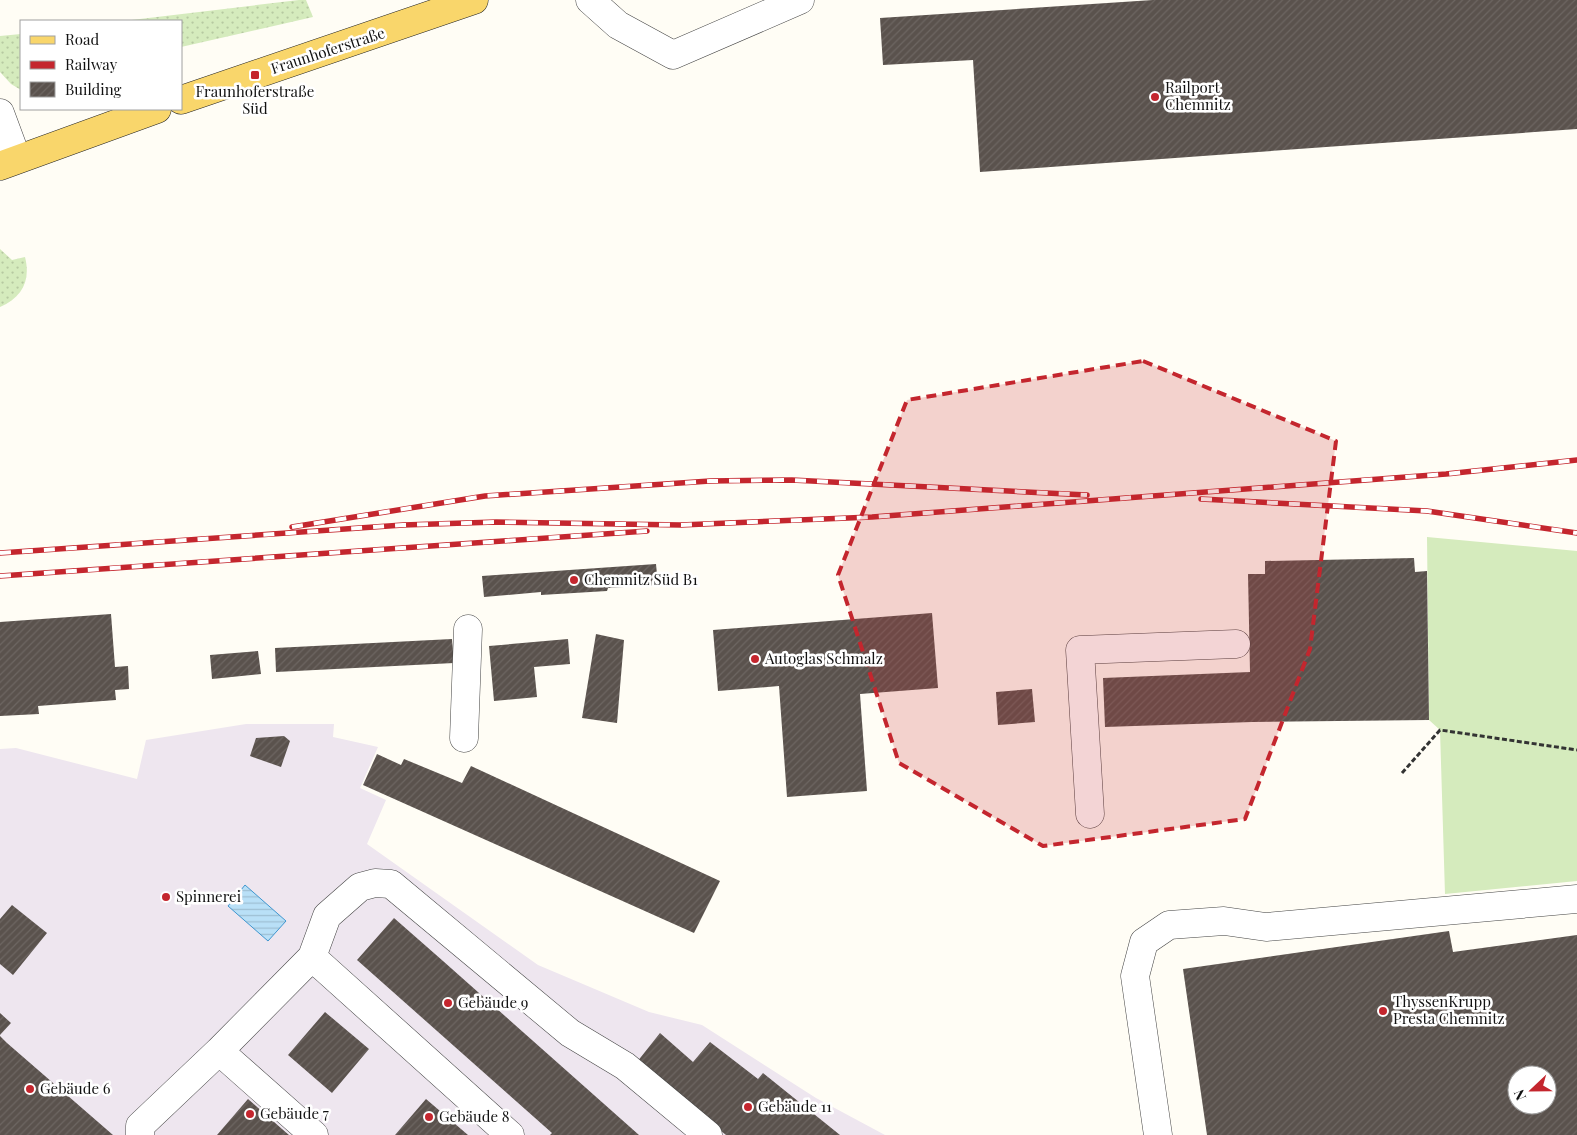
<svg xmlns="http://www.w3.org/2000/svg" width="1577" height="1135" font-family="'Playfair Display',serif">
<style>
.industrial{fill:#eee6ef}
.grass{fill:url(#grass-dots)}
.garden{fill:#d5ebbd}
.water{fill:url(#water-rules);stroke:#3f96cf}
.building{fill:url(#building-hatch);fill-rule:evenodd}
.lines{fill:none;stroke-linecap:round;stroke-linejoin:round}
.minor-casing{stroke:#444;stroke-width:29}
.major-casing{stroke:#222;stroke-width:29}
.path{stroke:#333;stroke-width:3;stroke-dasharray:5 2.5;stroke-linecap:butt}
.minor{stroke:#fff;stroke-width:28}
.major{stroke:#f9d66b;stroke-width:28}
.rail-casing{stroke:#c4262e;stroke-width:5.5}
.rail{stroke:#fff;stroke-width:4;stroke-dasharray:11;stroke-linecap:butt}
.marked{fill:#c4262e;fill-opacity:0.2;stroke:#c4262e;stroke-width:4;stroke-dasharray:10 6;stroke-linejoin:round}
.poi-dot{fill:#c4262e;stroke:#fff;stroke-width:2}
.labels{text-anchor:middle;stroke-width:5;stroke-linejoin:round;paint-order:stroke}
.street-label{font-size:15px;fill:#111;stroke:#fff}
.poi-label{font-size:15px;fill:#111;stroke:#fff;text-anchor:start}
</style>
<defs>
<pattern id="grass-dots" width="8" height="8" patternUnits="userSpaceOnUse" patternTransform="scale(1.25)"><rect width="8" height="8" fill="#d5ebbd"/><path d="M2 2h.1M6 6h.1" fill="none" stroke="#b6c8a1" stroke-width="1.8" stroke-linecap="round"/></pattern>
<pattern id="water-rules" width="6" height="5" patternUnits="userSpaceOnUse" patternTransform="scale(1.25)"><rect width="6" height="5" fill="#b9e0f7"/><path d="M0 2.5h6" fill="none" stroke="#9ebfd3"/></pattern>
<pattern id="building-hatch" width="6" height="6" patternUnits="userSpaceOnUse" patternTransform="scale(1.25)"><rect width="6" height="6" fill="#5a524d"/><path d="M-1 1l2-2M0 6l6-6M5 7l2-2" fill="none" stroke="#6d6662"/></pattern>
</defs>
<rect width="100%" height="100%" fill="#fffdf5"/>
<path class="industrial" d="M246 724H334L333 737 378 747 360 788 386 800 367 844 538 965 649 1012 702 1025 816 1098 885 1135H0V749L16 748 137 779 146 740Z"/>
<path class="grass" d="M299 0H306L313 17 181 47V21H123Z
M21 34V90L11 84 0 72V36Z
M0 249 12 260 25 257C31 281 22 297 0 307Z"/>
<path class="garden" d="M1427 537 1577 551V881L1445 894 1440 730 1429 720Z"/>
<path class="water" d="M245 885 286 921 268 941 228 906Z"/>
<path class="building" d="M1153 0H1577V129L980 172 973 60 883 65 880 18Z
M1414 558 1415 572 1427 571 1429 720 1252 722 1105 727 1103 678 1250 672 1248 574H1265V561Z
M656 564 658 585 608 588 607 591 541 595V592L484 597 482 576Z
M932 613 938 688 860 694 867 791 787 797 779 686 718 691 713 630Z
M111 614 115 667 128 666 129 689 115 690 116 700 38 706 39 714 0 716V622Z
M596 634 624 640 617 723 582 718Z
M452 639 454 663 276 672 275 648Z
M568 639 570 664 534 667 537 697 494 701 489 646Z
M258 651 261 674 212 679 210 655Z
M1032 689 1035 722 998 725 996 692Z
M284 736 290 741 281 767 250 756 256 738Z
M377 754 401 765 404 759 462 783 471 766 720 881 694 933 363 785Z
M12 905 47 933 13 975 0 964V919Z
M394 918 443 961 639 1135H550L552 1133 357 960Z
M1449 931 1453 952 1577 935V1135H1207L1183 969ZM1517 1075H1547V1105H1517Z
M325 1012 369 1049 332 1093 288 1055Z
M0 1013 11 1023 0 1035Z
M660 1033 693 1062 710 1042 758 1079 763 1073 840 1135H726L637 1062Z
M0 1036 7 1043 113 1135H0Z
M248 1099 282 1129 289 1135H217Z
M426 1099 468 1135H395Z"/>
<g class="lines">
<defs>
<path id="minor" d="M590 0 618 25 673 55 800 0
M0 113 17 159
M464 738 468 629
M1090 814 1080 650 1236 644
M312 957 327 916 360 887 375 883 391 884 570 1033 625 1066 708 1135
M219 1051 312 957 510 1135
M140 1135V1126L219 1051 314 1135
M1158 1135 1135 976 1144 942 1169 925 1224 921 1266 927 1577 899"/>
<path id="major" d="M181 100 474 0
M0 166 157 109"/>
</defs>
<use href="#minor" class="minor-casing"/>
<use href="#major" class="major-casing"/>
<path class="path" d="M1402 773 1440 730 1577 750"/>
<use href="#minor" class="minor"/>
<use href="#major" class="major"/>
<defs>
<path id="rail" d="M1201 499 1427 511 1577 533
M292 527 485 496 710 481 792 480 1087 495
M0 553 403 525 496 522 681 525 872 517 1446 474 1577 460
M0 576 647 531"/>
</defs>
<use href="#rail" class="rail-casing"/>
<use href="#rail" class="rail"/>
</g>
<path class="marked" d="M1143 361 1336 441 1310 649 1245 819 1043 846 899 763 838 575 907 400Z"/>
<g class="poi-dot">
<rect x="250" y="70" width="10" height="10" rx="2.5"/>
<circle cx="1155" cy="97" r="5"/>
<circle cx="574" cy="580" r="5"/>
<circle cx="755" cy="659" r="5"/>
<circle cx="166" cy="897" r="5"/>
<circle cx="448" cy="1003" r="5"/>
<circle cx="1383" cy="1011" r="5"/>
<circle cx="30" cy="1089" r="5"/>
<circle cx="748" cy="1107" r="5"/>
<circle cx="250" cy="1114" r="5"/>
<circle cx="429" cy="1117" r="5"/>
</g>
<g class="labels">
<g class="street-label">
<text transform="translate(328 51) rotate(-18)" y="5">Fraunhoferstraße</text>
</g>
<g class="poi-label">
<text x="1165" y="93">Railport<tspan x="1165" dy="17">Chemnitz</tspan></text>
<text x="255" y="97" text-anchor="middle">Fraunhoferstraße<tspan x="255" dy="17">Süd</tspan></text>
<text x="584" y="585">Chemnitz Süd B1</text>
<text x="765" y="664">Autoglas Schmalz</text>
<text x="176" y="902">Spinnerei</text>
<text x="1393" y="1007">ThyssenKrupp<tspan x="1393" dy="17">Presta Chemnitz</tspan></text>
<text x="458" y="1008">Gebäude 9</text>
<text x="40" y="1094">Gebäude 6</text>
<text x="758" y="1112">Gebäude 11</text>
<text x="260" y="1119">Gebäude 7</text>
<text x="439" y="1122">Gebäude 8</text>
</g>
</g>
<rect x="20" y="20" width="162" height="90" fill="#ffffff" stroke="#a0a0a0"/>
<rect x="30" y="36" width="25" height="8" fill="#f9d66b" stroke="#a0a0a0"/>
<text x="65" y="45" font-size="15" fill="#111111">Road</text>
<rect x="30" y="61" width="25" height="8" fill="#c4262e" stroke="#a0a0a0"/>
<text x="65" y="70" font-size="15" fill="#111111">Railway</text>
<rect x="30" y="82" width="25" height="15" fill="url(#building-hatch)" stroke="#a0a0a0"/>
<text x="65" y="95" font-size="15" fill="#111111">Building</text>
<g transform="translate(1532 1090) rotate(248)"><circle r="24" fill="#ffffff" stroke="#a0a0a0"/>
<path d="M0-4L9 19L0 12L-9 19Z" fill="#c4262e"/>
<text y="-8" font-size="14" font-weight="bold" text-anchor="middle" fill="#111111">N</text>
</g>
</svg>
